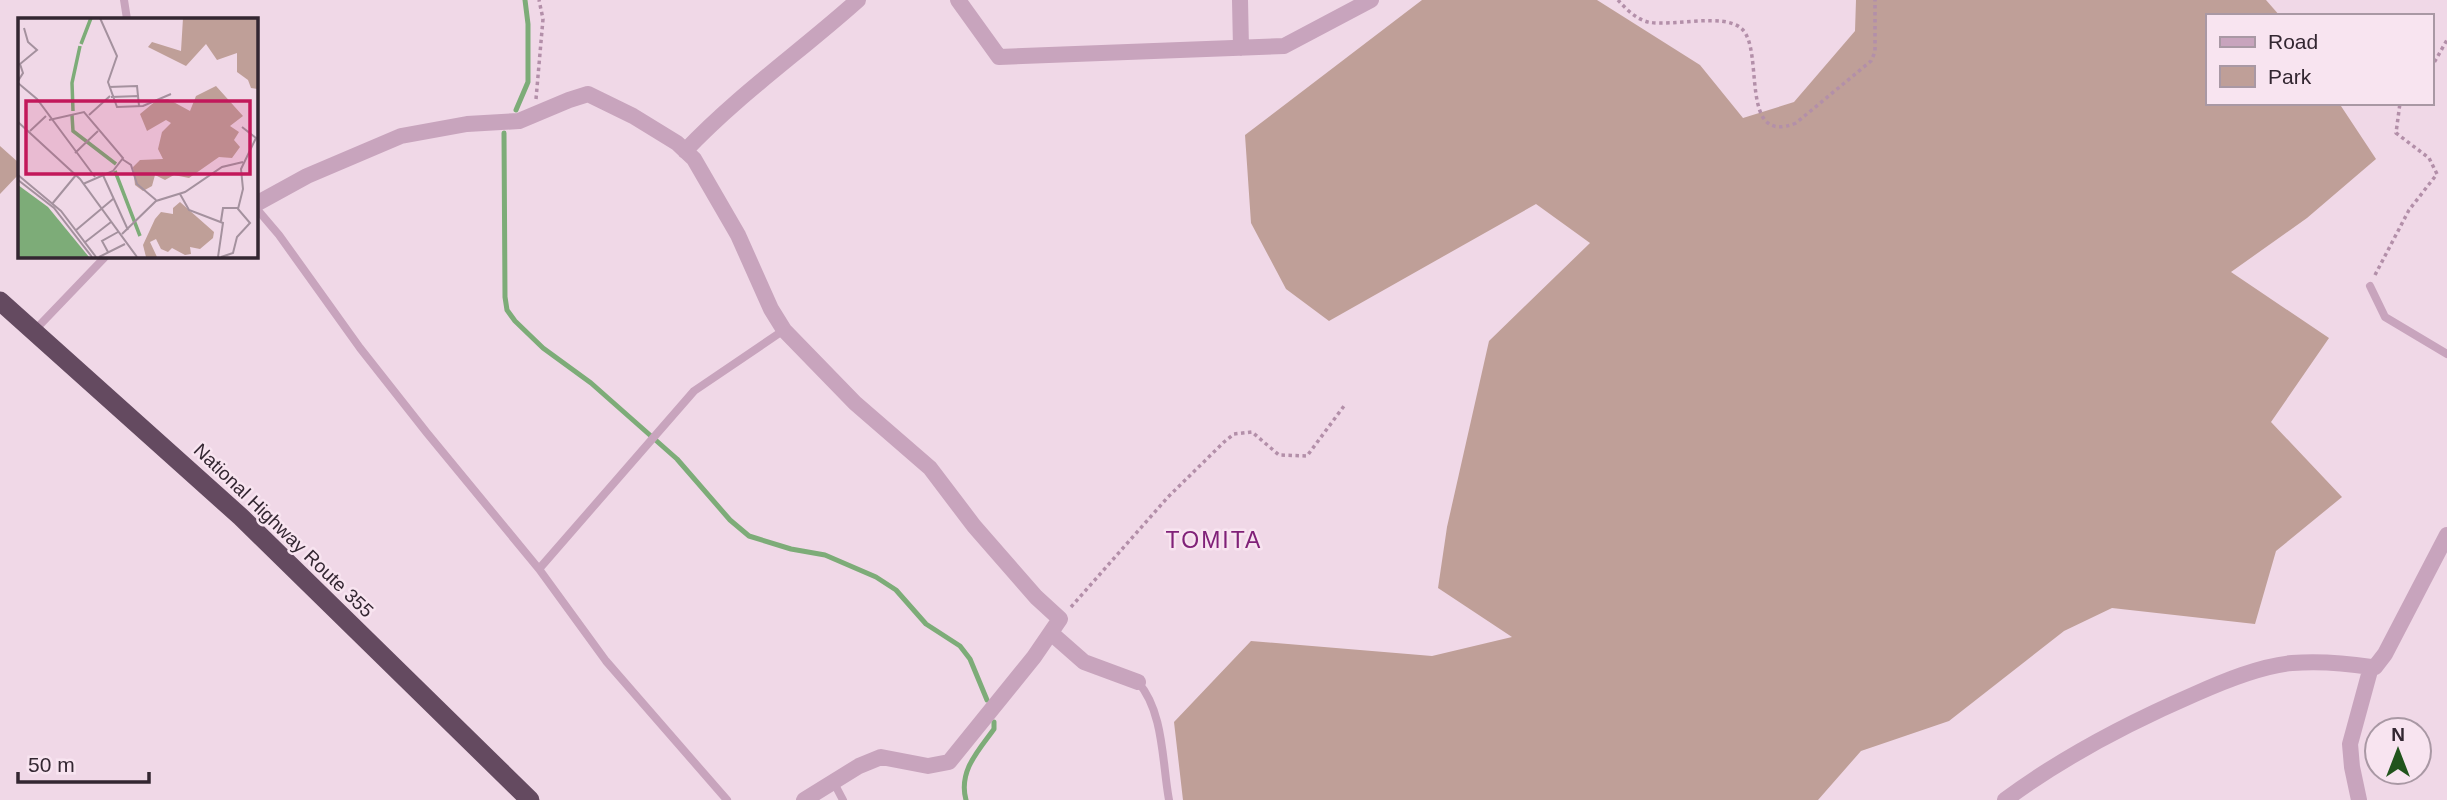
<svg xmlns="http://www.w3.org/2000/svg" width="2447" height="800" font-family="Arial,sans-serif">
<style>
.green{fill:#bf9f98}
.lines{fill:none;stroke-linecap:round;stroke-linejoin:round}
.stream{stroke:#7dac78;stroke-width:5}
.path{stroke:#b38fa9;stroke-width:3.5;stroke-dasharray:3.5 3.5;stroke-linecap:butt}
.service{stroke:#c8a4bd;stroke-width:8}
.minor{stroke:#c8a4bd;stroke-width:16}
.trunk{stroke:#644a60;stroke-width:19}
.labels{text-anchor:middle;stroke-width:5;stroke-linejoin:round;paint-order:stroke}
.street-label{font-size:19px;fill:#332631;stroke:#f8e4f0}
.quarter-label{font-size:23px;letter-spacing:2px;fill:#802178;stroke:#f8e4f0}
.inset-river{fill:none;stroke:#7dac78;stroke-width:3.5}
.inset-road{fill:none;stroke:#a4919e;stroke-width:2}
.view{fill:#c2185b;fill-opacity:0.15;stroke:#c2185b;stroke-width:3.5}
.inset-edge{fill:none;stroke:#332631;stroke-width:3.5}
</style>
<rect width="100%" height="100%" fill="#f0d8e7"/>
<path class="green" d="M1422 0H1597L1700 65 1743 118 1794 102 1855 31 1856 0H2266L2280 16H2207V103H2339L2376 159 2307 218 2231 272 2329 338 2271 422 2342 497 2276 551 2255 624 2112 608 2064 631 1949 721 1861 751 1818 800H1183L1174 722 1251 641 1432 656 1512 637 1438 588 1447 527 1489 341 1590 243 1536 204 1329 321 1286 289 1251 223 1245 135Z
M0 146 19 163V174L0 194Z"/>
<g class="lines">
<path class="stream" d="M516 110 528 82V24L525 0
M504 133 505 297 507 310 515 321 543 348 591 383 677 459 730 520 749 536 791 549 825 555 876 577 896 590 926 624 960 646 970 659 987 700
M966 800C958 771 979 750 994 729V722"/>
<path class="path" d="M1618 0C1626 9 1636 19 1648 22 1673 27 1724 12 1742 29 1765 51 1738 147 1796 123L1871 61 1875 52V0
M2431 68 2447 40
M536 99 543 19 539 0
M2375 275 2409 210 2437 174 2429 158 2396 133 2400 103
M1071 607 1168 497 1224 442 1234 434 1252 432 1279 455 1307 456 1344 406"/>
<path class="service" d="M124 0 127 19
M256 208 279 235 360 348 427 433 539 569 606 661 727 800
M2370 286 2385 317 2447 354
M34 331 106 256
M539 569 694 391 784 330
M1138 682C1164 712 1162 762 1169 800
M833 781 843 800"/>
<path class="minor" d="M958 0 999 57 1284 46 1371 0
M1240 0 1241 48
M685 151C739 94 800 52 858 0
M256 204 307 176 401 136 467 124 519 121 569 100 588 94 633 116 677 143 694 159 738 235 771 309 784 330 855 403 930 468 974 526 1036 597 1060 619 1034 657 949 762 928 766 881 757 859 766 804 800
M1051 633 1084 662 1138 682
M2005 800C2064 756 2128 723 2195 694 2224 681 2260 666 2292 663 2318 661 2345 663 2371 667
M2359 800 2352 767 2350 744 2371 667H2375L2385 654 2447 535"/>
<path class="trunk" d="M0 301 241 517 530 800"/>
</g>
<g class="labels">
<g class="street-label">
<text transform="translate(284 530) rotate(44)" y="7">National Highway Route 355</text>
</g>
<g class="quarter-label">
<text x="1214" y="548">TOMITA</text>
</g>
</g>
<g transform="translate(18 18)">
<rect width="240" height="240" fill="#f0d8e7"/>
<path d="M165 0H240V71L233 70 230 62 219 54V35L199 42 188 26 168 48 130 29 134 24 163 33ZM198 68 225 98 212 108 221 114 216 122 222 129 214 140 201 139 171 160 156 157 147 162 137 157 134 168 125 173 117 167 115 149 122 142 145 141 140 131 144 114 153 105 148 102 129 113 122 96 139 82 150 81 172 93 178 78ZM162 184 196 214 195 220 182 231 172 229 173 236 167 237 154 230 150 234 143 231 138 221 132 224 139 239H128L125 227 137 201 143 194 155 196V190Z" fill="#bf9f98"/>
<path d="M0 167 30 189 71 239H0Z" fill="#7dac78"/>
<path class="inset-river" d="M63 26 73 0M55 93 54 65 62 28M54 97 55 113 98 146M97 153 122 218"/>
<path class="inset-road" d="M82 0 99 38 90 64 99 89 125 88 153 76M0 63 5 55 2 46 19 32 10 24 6 10M0 65 19 81 77 159M91 69 119 68 121 88M93 79 121 78M71 97 92 78M31 102 66 94 105 140 95 153 65 166M0 104 62 161 119 239M12 113 28 98M57 135 80 113M104 141 113 147 119 166 138 182M84 155 110 212M0 157 43 193 78 239M0 162 36 190 74 239M162 176 171 192 205 205 200 239M34 186 58 157M203 203 205 190H220M57 213 95 181M104 216 138 183 167 174 204 149 225 144M66 225 93 204M90 234 84 223 100 214M81 239 107 226M203 239 215 235 219 219 232 205 220 191 225 171 223 151 238 120 224 109"/>
<path class="view" d="M8 83H232V156H8Z"/>
<rect width="240" height="240" class="inset-edge"/>
</g>
<rect x="2206" y="14" width="228" height="91" fill="#f8e4f0" stroke="#a998a4" stroke-width="2"/>
<rect x="2220" y="37" width="35" height="10" fill="#c8a4bd" stroke="#a998a4" stroke-width="2"/>
<text x="2268" y="49" font-size="21" fill="#332631">Road</text>
<rect x="2220" y="66" width="35" height="21" fill="#bf9f98" stroke="#a998a4" stroke-width="2"/>
<text x="2268" y="84" font-size="21" fill="#332631">Park</text>
<g transform="translate(2398 751)"><circle r="33" fill="#f8e4f0" stroke="#a998a4" stroke-width="2"/>
<path d="M0-5L12 26L0 18L-12 26Z" fill="#21541c"/>
<text y="-10" font-size="19" font-weight="bold" text-anchor="middle" fill="#332631">N</text>
</g>
<path d="M18 772v10h131v-10" fill="none" stroke="#332631" stroke-width="3.5"/>
<text x="28" y="772" font-size="21" fill="#332631" stroke="#f8e4f0" stroke-width="5" paint-order="stroke">50 m</text>
</svg>
